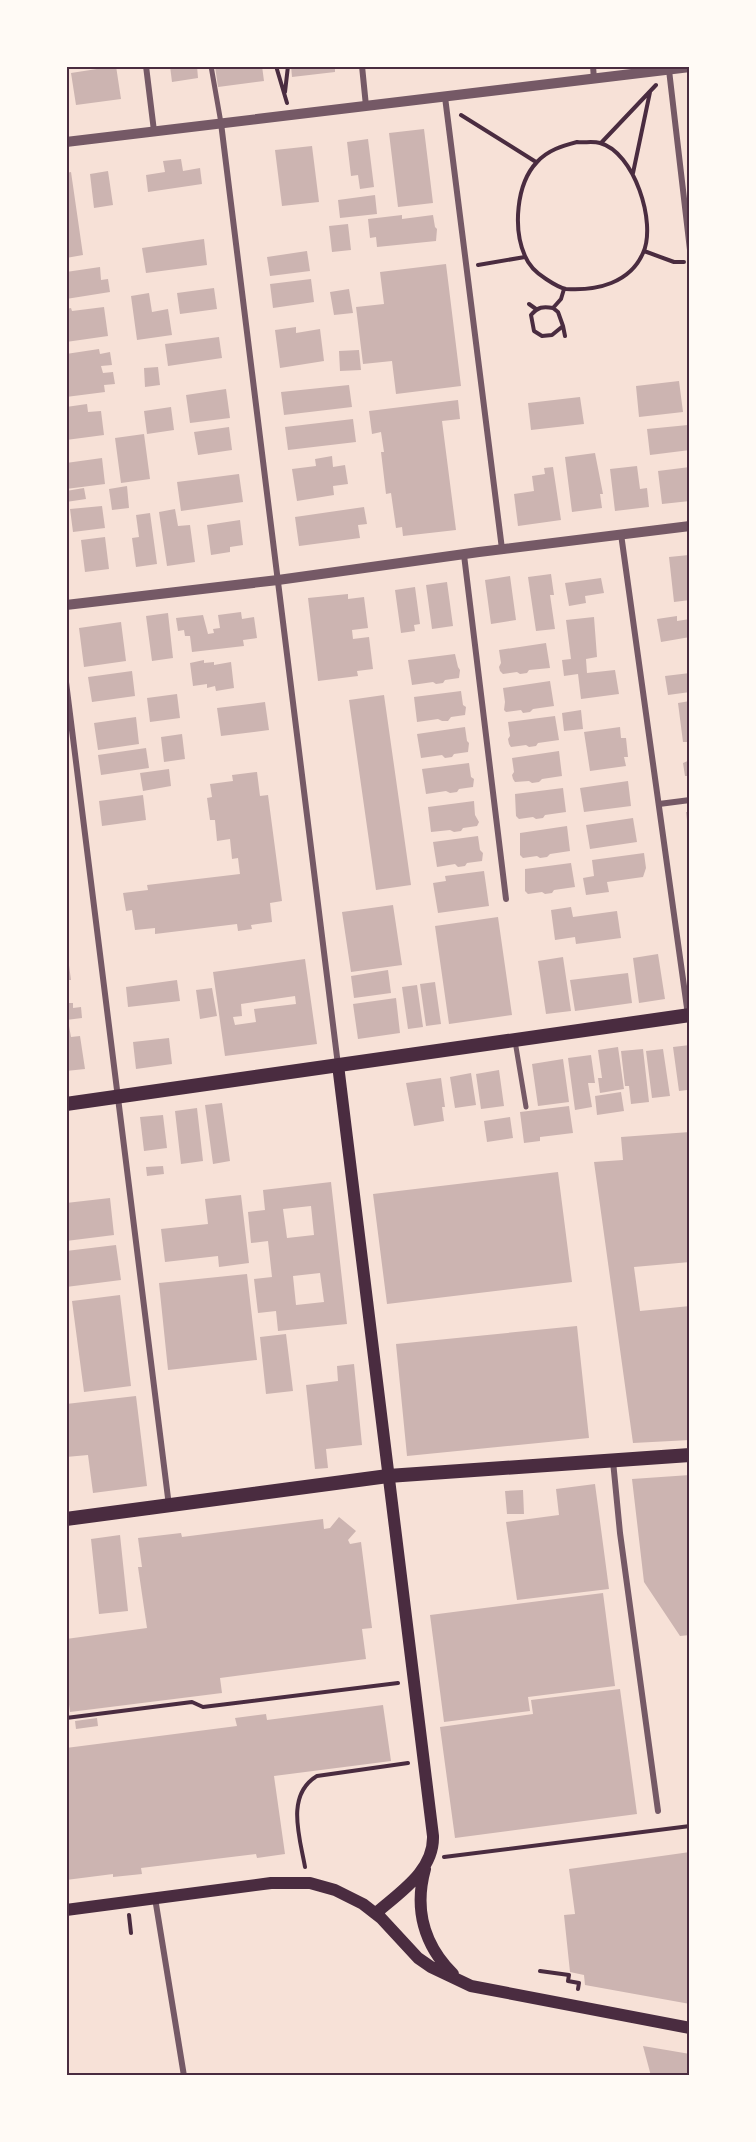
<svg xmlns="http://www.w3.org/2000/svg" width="756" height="2142" font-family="'Libre Baskerville',serif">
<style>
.building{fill:#ccb4b1;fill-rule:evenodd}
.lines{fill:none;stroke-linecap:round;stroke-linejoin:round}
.path{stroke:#4a2c40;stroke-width:4}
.pedestrian{stroke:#755966;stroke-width:5}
.minor{stroke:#755966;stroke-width:6}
.tertiary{stroke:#755966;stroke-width:10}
.secondary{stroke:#4a2c40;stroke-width:12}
.primary{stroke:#4a2c40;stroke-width:14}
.neatline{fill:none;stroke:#4a2c40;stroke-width:2}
</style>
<rect width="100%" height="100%" fill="#f7e1d7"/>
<path class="building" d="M116 66 121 99 76 105 71 73Z
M170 66H197L198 78 172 82Z
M215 66H262L264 81 218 87Z
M291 66H335V72L292 77Z
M424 129 433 203 398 207 389 133Z
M368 139 374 187 360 189 358 175 351 176 347 142Z
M312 146 319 202 282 206 275 150Z
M181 159 183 171 200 168 202 184 148 192 146 175 165 172 163 161Z
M108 171 113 205 94 208 90 174Z
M71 172 83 255 66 258V173Z
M375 195 377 214 340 218 338 200Z
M402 215V219L433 215 435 227 437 229 436 241 377 247 376 237 370 238 368 219Z
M348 224 351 250 332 252 329 226Z
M204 239 207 265 146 273 142 248Z
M307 251 310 271 270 276 267 257Z
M446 264 461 386 396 394 392 361 363 364 356 307 384 304 380 272Z
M100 267 101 280 108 279 110 292 66 299V272Z
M311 279 314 302 273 308 270 284Z
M214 288 217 309 180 314 177 293Z
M349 289 353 313 334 315 330 292Z
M149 293 152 312 168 309 172 335 137 340 131 296Z
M104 307 108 336 66 342V309L71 308 72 311Z
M296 327V333L320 329 324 361 280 368 275 330Z
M219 337 222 358 168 366 165 344Z
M99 349 100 354 110 352 112 365 101 366 103 373 113 372 115 384 104 385 105 392 66 397V354Z
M359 350 361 370 340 371 339 351Z
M158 367 160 385 145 387 144 368Z
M679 381 683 412 639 417 636 386Z
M349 385 352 407 284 415 281 392Z
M226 389 230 418 190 423 186 395Z
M580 397 584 424 531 430 528 403Z
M458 400 460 419 442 421 456 530 403 536 402 527 396 528 391 493 386 494 381 452H384L381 432 372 434 369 411Z
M87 404 88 412 101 411 104 435 66 440V407Z
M171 407 174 430 147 434 144 411Z
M353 419 356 442 288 450 285 427Z
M688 425 690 450 650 455 647 429Z
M229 427 232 450 198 455 194 432Z
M144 434 150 479 121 483 115 438Z
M595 453 603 494H600L602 508 572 512 565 457Z
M332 456 333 467 345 465 348 484 333 486 334 495 297 501 292 469 316 466 315 459Z
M102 458 105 484 66 489V463Z
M637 466 640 489 647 488 649 507 615 511 610 469Z
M553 467 561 520 518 526 514 494 534 491 532 476 545 474 544 468Z
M690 467V501L662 504 658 471Z
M239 474 243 502 181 511 177 482Z
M127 486 129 508 112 510 109 489Z
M84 488 86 499 66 502V491Z
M102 506 105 528 73 532 70 509Z
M364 507 367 524 358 525 360 538 299 546 295 517Z
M175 509 178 526 190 525 195 562 167 566 159 512Z
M150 513 157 564 136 567 132 538 139 537 136 515Z
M240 520 243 545 230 547V552L211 555 207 525Z
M105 537 109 569 85 572 81 540Z
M689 555 690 600 674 602 669 557Z
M551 574 554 595H550L555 629 536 631 528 577Z
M510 576 516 620 491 624 485 580Z
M601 578 604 593 585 596 586 603 569 606 565 583Z
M447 582 453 626 432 629 426 585Z
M415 587 420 624 414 625 415 631 401 633 395 590Z
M348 594V599L364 597 368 628 352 630 353 639 369 637 373 669 357 671 358 676 318 681 308 598Z
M241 612 242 619 254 617 257 638 243 640 244 646 192 652 190 636H185L184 630 178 631 176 618 203 615 208 634 214 633 213 629 220 628 218 615Z
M168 613 173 658 152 661 146 616Z
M677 616V621L690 619V637L661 642 657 619Z
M594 617 597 657 586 659 587 673 615 670 619 694 581 699 578 674 564 676 562 660 571 659 566 620Z
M121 622 126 661 84 667 79 628Z
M546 643 550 668 529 670 527 673 520 674 517 672 503 674 500 671 499 667 501 663 499 650Z
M455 654 458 667 460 670 459 678 445 680 443 683 436 684 433 682 412 685 408 660Z
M204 660V663L214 662V665L231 662 234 688 216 691 215 686 207 688V684L193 686 190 663Z
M132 671 135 696 92 702 88 677Z
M690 673V692L668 695 665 676Z
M550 681 554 706 533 709 530 712 523 713 521 710 506 712 504 710 505 702 503 688Z
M461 691 463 705 466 707 465 715 451 717 448 721H442L438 719 417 722 414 697Z
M177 694 180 718 150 722 147 698Z
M384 695 411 885 376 890 349 700Z
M690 701V742H683L678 703Z
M265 702 269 730 221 736 217 708Z
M581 710 583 729 564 731 562 713Z
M555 716 559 740 538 743 536 746 529 747 526 745 511 747 509 744 508 739 510 736 508 722Z
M136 717 139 744 98 750 94 723Z
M465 727 467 741 469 743 468 752 454 754 452 757 445 758 442 755 421 758 417 734Z
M620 727 621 738H626L628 757H624L626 766 590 771 584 732Z
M182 734 185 759 164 762 161 737Z
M146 748 149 768 101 775 98 755Z
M559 751 562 776 542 779 539 782 532 783 529 781 515 782 513 779 512 775 514 772 512 758Z
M690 760V776H685L683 763Z
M469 763 471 777 474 779 473 787 459 789 457 792 450 793 446 791 426 794 422 769Z
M169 769 171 786 143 791 140 773Z
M257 772 260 796 268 795 282 901 270 903 272 922 251 925 252 929 238 931 237 924 155 934V928L135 930 132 910 126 911 123 893 148 890 147 885 240 874 238 858 232 859 230 839 217 841 215 820H210L207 798 212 797 210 784 233 781 232 775Z
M628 781 631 806 584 812 580 788Z
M563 788 566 812 545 815 543 818 536 819 533 817 519 819 516 816 515 794Z
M143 795 146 820 102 826 99 801Z
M474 801 475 815 479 822 477 826 463 828 461 831 454 832 450 830 431 832 428 807Z
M686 812H690V836H689Z
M633 818 637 842 590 849 586 825Z
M567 826 570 851 550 854 547 857 540 858 537 856 523 858 520 855V833Z
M478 836 480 850 483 853 482 861 467 863 465 866 458 867 455 864 437 867 433 842Z
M644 853 646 868 643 877 607 882 609 892 586 895 583 878 594 876 592 860Z
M571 863 575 887 554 890 552 893 545 894 542 892 528 894 525 891V869Z
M484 871 489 906 438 913 433 883 446 881 445 876Z
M393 905 402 965 351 972 342 912Z
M571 907 573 917 617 911 621 938 576 944 575 937 555 940 551 910Z
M498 917 512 1015 449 1024 435 926Z
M66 933 69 949 66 950Z
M658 954 665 999 639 1003 633 958Z
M563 957 571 1011 546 1014 538 961Z
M68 958 71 980H66V959Z
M305 959 317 1044 225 1056 213 972ZM295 996 296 1004 254 1009 256 1022 235 1025 233 1017 242 1016 241 1004Z
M388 970 391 993 354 998 351 976Z
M628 973 632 1003 575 1011 570 980Z
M177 980 180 1001 128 1007 126 987Z
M435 982 441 1024 426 1026 420 984Z
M417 985 423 1027 408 1029 402 987Z
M212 988 217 1016 200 1019 196 990Z
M396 998 400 1033 358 1039 353 1004Z
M66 1003H73V1008L81 1007 82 1018 66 1020Z
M69 1026 71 1037 80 1036 85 1069 66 1071V1027Z
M169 1038 172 1064 136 1069 133 1042Z
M690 1045V1097L688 1098 687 1090 679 1091 673 1047Z
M618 1047 624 1089 600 1093 598 1078H602L598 1050Z
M643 1049 649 1102 631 1104 629 1086H625L621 1051Z
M663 1049 670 1096 652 1098 646 1051Z
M591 1055 595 1083H588L592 1107 575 1110 568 1058Z
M563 1059 569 1102 538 1106 532 1064Z
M499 1070 504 1106 481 1109 476 1074Z
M471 1073 476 1105 455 1108 450 1077Z
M441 1078 445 1107H442L444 1121 414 1126 406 1083Z
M621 1092 624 1111 597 1115 595 1096Z
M222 1103 230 1161 213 1164 205 1105Z
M569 1106 573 1133 540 1137V1141L524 1143 520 1112Z
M197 1108 203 1161 181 1164 175 1111Z
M163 1115 167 1148 144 1151 140 1117Z
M510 1117 513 1138 487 1142 484 1121Z
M690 1132V1262L634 1267 640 1311 690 1306V1440L633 1443 594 1162 623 1160 621 1137Z
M163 1166 164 1174 147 1176 146 1167Z
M558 1172 572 1282 387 1304 373 1194Z
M331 1182 347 1324 278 1331 276 1311 258 1313 254 1279 272 1277 268 1241 251 1243 248 1212 265 1210 263 1190ZM311 1206 314 1235 287 1238 283 1209ZM320 1273 324 1302 296 1305 293 1276Z
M241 1195 249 1263 219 1267 218 1256 165 1262 161 1229 208 1224 205 1199Z
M110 1198 114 1235 66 1241V1203Z
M116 1245 121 1280 66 1287V1251Z
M247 1274 257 1360 168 1370 159 1283Z
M120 1295 131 1386 84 1392 72 1301Z
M577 1326 589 1438 407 1456 396 1344Z
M286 1334 293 1391 266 1394 260 1337Z
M354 1364 362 1445 326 1449 328 1468 315 1469 306 1385 338 1381 337 1366Z
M136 1396 147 1486 93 1493 88 1455 66 1457V1404Z
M690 1475V1635L680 1636 644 1582 632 1479Z
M595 1484 609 1589 517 1600 506 1522 559 1515 556 1489Z
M523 1490 524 1514H507L505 1491Z
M339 1517 356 1531 348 1540 350 1544 361 1542 372 1628 362 1629 366 1659 220 1678 222 1693 70 1712 66 1682V1639L147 1628 138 1567H142L138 1538 181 1533 182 1537 323 1519 324 1529 330 1528Z
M120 1535 128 1611 99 1614 91 1539Z
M603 1593 615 1686 528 1697 530 1711 444 1722 430 1615Z
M620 1689 637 1814 455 1838 440 1727 533 1714 531 1700Z
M383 1705 391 1761 274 1776 285 1854 257 1858 256 1854 141 1868 142 1874 113 1877V1874L66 1880V1748L237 1726 235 1718 266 1714 267 1720Z
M97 1718 98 1726 76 1729 75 1721Z
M690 1852V2004L585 1985 584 1975 570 1972 564 1915 575 1914 569 1869Z
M643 2046 690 2054 688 2076H651Z"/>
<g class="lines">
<path class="path" d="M276 66 287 103
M285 92 288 66
M461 115 536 162
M577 142C584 143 593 141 600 143 634 152 657 223 643 253 630 283 597 291 566 289 560 288 552 283 546 279 538 274 529 266 525 256 513 229 516 184 537 162 548 150 562 146 577 142Z
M601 143 656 85
M633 173 650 92
M644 251 674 262H684
M478 265 525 257
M529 304 536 309
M553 308 558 312 563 326 552 335 542 336 534 331 531 315C538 307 543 306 553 308L561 299 564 289
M563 326 565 336
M66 1718 192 1702 203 1707 398 1683
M444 1857 690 1826
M305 1867C300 1838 285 1795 317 1776L408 1763
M129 1915 131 1933
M540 1971 569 1975 568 1981 579 1983 578 1989"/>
<path class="pedestrian" d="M211 66 221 123
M515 1041 526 1107"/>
<path class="minor" d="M146 66 154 131
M362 66 366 106
M593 66 594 79
M669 70 690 250
M445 97 502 549
M221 123 338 1065
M621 534 688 1015
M464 555 506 899
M66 682 169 1506
M659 804 690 800
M613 1461 620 1533 658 1811
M155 1898 184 2076"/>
<path class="tertiary" d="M66 142 690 67
M66 605 278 580 479 552 690 526"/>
<path class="secondary" d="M338 1065 433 1836C434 1871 400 1892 376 1913
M425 1869C414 1909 424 1945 453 1974
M66 1910 271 1883H310L335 1890 363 1904 381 1918 418 1958 431 1967 471 1986 690 2028"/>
<path class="primary" d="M66 1104 690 1015
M66 1519 388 1476 690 1455"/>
</g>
<rect width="756" height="2142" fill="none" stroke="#fffaf5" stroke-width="135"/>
<rect x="68" y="68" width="620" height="2006" class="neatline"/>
</svg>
